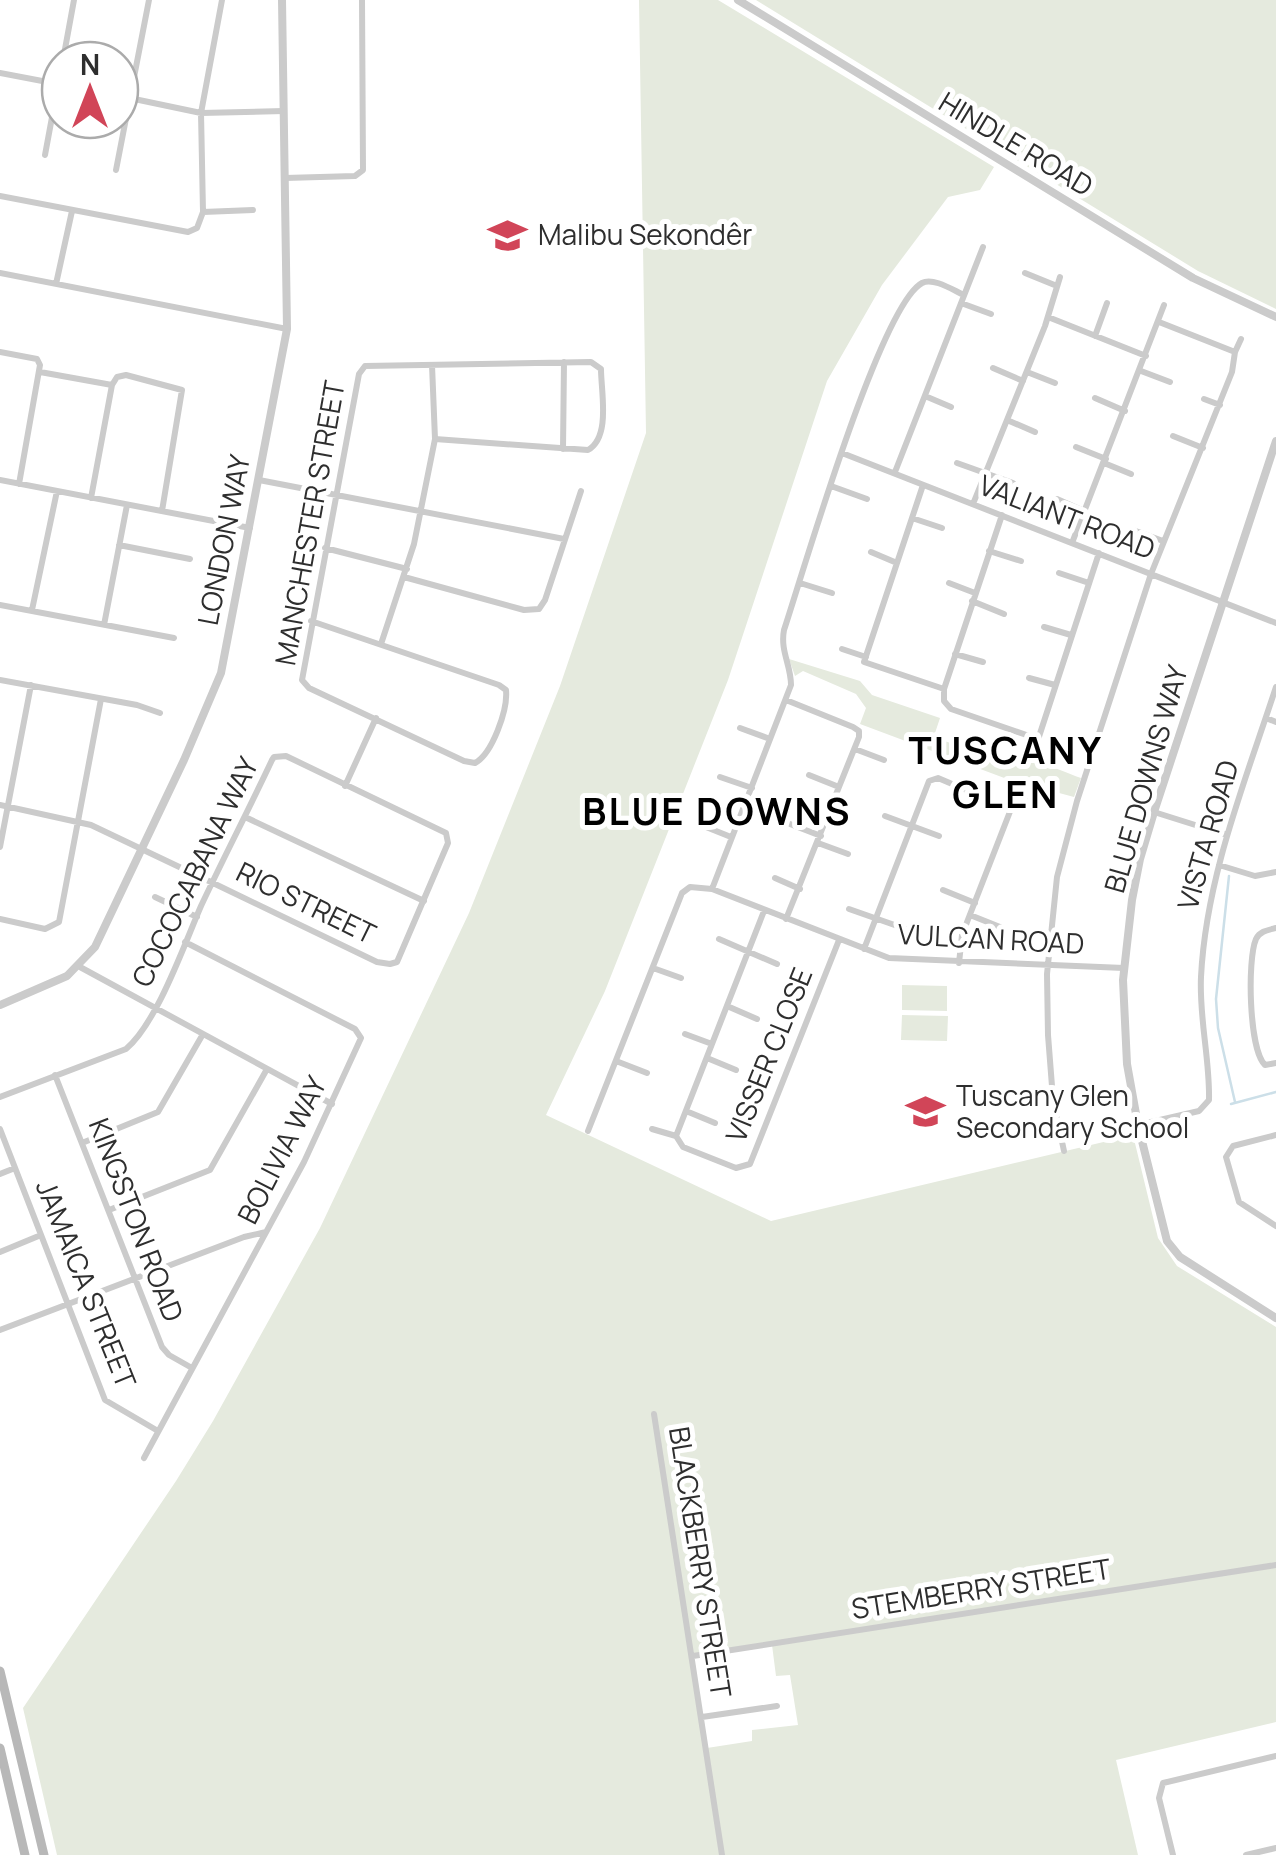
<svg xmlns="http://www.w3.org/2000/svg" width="1276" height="1855" font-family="Manrope,sans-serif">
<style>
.green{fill:#e5eade;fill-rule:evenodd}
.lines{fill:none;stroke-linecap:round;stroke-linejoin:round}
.stream{stroke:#ccdfe8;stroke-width:2.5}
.minor{stroke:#cbcbcb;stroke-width:6}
.tertiary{stroke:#cbcbcb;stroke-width:8}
.secondary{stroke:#b8b8b8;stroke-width:9}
.labels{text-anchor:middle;stroke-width:10;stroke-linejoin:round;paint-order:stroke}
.street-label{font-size:28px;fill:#2e2e2e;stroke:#fff}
.poi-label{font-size:28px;fill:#2e2e2e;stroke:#fff;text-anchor:start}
.district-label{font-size:38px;font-weight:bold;letter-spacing:2.5px;fill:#000;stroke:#fff}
</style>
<rect width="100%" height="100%" fill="#fff"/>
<path class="green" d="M639 0H718L994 167 980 190 948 197 882 285 827 381 728 680 605 991 546 1115 771 1221 1133 1135 1158 1238 1177 1266 1276 1327V1722L1116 1760 1138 1855H57L23 1708 176 1481 213 1421 320 1228 469 913 560 686 646 433ZM772 1645 776 1676 790 1675 798 1725 752 1730V1741L707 1748 694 1657Z
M756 0H1276V309L1198 271Z
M789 659 860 681 872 695 940 718 935 733 941 740 1016 763C1035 756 1062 772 1081 778L1074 797 1048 790 1041 810 1009 798 1015 782 860 724 866 708 856 694 803 671 795 676Z
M902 985 947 986V1011L902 1010Z
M902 1015 948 1016 947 1041 901 1040Z"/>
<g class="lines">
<path class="stream" d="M1229 876 1216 999 1218 1028 1235 1102
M1231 1104 1276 1092"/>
<path class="minor" d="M63 60 74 0
M0 73 58 84
M120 96 201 113 284 111
M45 155 60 74
M116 170 149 0
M285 178 355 176 363 170 362 0
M0 196 188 232 197 228 203 212 201 113 222 0
M203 212 253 210
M0 273 287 329
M1025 273 1057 286
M56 284 72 211
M961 303 991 314
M1048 317 1146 356
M1159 322 1235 352
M1095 336 1107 303
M0 352 37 359 40 365 19 484
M993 368 1023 381
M1141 371 1170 382
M40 372 112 385
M1027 372 1055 383
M925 396 951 407
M1095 398 1125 411
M1204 399 1220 405
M1007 420 1035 432
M1173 436 1203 448
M1076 447 1106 459
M563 449 564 362
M842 453 1276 623
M957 463 1013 483
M1104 463 1131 474
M895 472 983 247
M0 480 250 528
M259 480 564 539
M923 485 864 662 944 689
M831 486 867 499
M91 498 112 385 117 377 126 375 182 390 162 511
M1057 499 1084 511
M973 504 1045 326 1060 277
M1002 515 944 689V701L951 709 1038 739
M912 518 942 528
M1133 530 1163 541
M1072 543 1164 305
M119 545 190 559
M325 548 407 569
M989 551 1021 561
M871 552 897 563
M1059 573 1089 583
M404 577 524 610 539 609 545 600 581 491
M800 583 832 593
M949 583 975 593
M972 601 1004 614
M0 605 174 638
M32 610 57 491
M311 621 499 685 506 690C508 710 492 754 475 763L464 761 309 688 302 680 359 374 365 366 591 362 601 369C601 392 611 437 588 450L435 439
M104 625 127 505
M1044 627 1071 635
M381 644 414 544 435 439 432 365
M842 649 866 657
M955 654 983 662
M1029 678 1055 685
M0 680 137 705 160 713
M1266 718 1276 722
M740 728 770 739
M855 749 884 760
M1032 758 1099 553
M809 775 839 787
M720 777 752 788
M345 786 376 718
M0 805 91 825 213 883 377 962 390 964 397 962 448 843 446 833 286 756 274 757 272 760C249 809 224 857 201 906 184 945 157 1023 126 1049L0 1097
M1154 812 1227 835
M885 816 939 836
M245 817 424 901
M790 824 821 836
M701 825 731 837
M818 843 848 854
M0 847 31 685
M1219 865 1255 876 1276 872
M775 878 800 889
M712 889 791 685C791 665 780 651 784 630 803 573 880 306 922 283 933 277 953 290 964 295
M943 890 975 903
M155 897 197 917
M849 909 906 929
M970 915 1000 927
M0 919 45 929 59 922 101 699
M786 919 859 737V731L853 727 786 700
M1276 928C1268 930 1260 931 1256 939 1247 960 1249 1050 1265 1065L1276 1063
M719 939 777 964
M864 949 929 781 938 778 1011 809 962 935 959 963
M80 967 332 1104
M653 968 681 978
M727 1006 757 1019
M685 1034 712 1044
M707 1058 736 1070
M616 1061 647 1073
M55 1075 162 1347 169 1355 192 1368
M686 1111 715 1123
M1138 1125 1199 1111 1209 1100C1210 1059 1199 1019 1201 977 1206 877 1245 782 1276 687
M0 1129 105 1400 158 1431
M652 1129 676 1136 683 1147 736 1168 750 1164 839 940
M588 1131 682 893 690 887 712 889 889 958 1124 968
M1276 1135 1233 1146 1226 1157 1239 1202 1276 1226
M676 1136 764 911
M82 1143 158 1112 203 1034
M1064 1151 1053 1099 1048 1035 1047 974 1057 877 1077 801 1151 574 1232 372 1235 352 1241 339
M0 1174 15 1168
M109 1210 210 1170 267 1069
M0 1252 41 1235
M0 1330 244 1237 266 1232
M654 1414 722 1855
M144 1458 304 1162 361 1038 355 1029 185 942
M693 1656 1276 1565
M702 1717 777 1706
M1173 1855 1159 1798 1163 1783 1276 1756
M1246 1855 1276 1848"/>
<path class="tertiary" d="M738 0 1193 278 1276 317
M1276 441 1154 812 1140 859 1132 900 1123 980 1127 1064 1138 1125 1167 1241 1180 1257 1276 1318
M0 1005 67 976 95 947 184 760 221 673 287 329 282 0"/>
<path class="secondary" d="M0 1671 44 1855
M0 1748 25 1855"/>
</g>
<defs>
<symbol id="school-bare" viewBox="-9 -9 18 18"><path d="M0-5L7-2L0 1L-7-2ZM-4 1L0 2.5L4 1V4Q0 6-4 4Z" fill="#d14558" stroke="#fff" stroke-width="2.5" paint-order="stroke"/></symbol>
</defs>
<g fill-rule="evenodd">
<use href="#school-bare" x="480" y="208" width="55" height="55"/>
<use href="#school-bare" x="898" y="1084" width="55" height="55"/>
</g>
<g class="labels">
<g class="street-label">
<text transform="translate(1016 144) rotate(31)" y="10">HINDLE ROAD</text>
<text transform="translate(1067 517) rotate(21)" y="10">VALIANT ROAD</text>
<text transform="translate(310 523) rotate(-80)" y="10">MANCHESTER STREET</text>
<text transform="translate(224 540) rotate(-79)" y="10">LONDON WAY</text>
<text transform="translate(1146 779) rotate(-74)" y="10">BLUE DOWNS WAY</text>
<text transform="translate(1208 835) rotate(-74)" y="10">VISTA ROAD</text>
<text transform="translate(195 872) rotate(-64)" y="10">COCOCABANA WAY</text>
<text transform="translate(306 903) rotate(26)" y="10">RIO STREET</text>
<text transform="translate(991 939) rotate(3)" y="10">VULCAN ROAD</text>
<text transform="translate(769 1055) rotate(-68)" y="10">VISSER CLOSE</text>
<text transform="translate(282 1150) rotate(-63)" y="10">BOLIVIA WAY</text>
<text transform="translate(136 1220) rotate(69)" y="10">KINGSTON ROAD</text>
<text transform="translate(86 1284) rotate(68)" y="10">JAMAICA STREET</text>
<text transform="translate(700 1562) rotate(81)" y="10">BLACKBERRY STREET</text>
<text transform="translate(981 1589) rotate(-9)" y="10">STEMBERRY STREET</text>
</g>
<g class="poi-label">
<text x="538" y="245">Malibu Sekondêr</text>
<text x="956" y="1106">Tuscany Glen<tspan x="956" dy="32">Secondary School</tspan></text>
</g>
<g class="district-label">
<text x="1006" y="764">TUSCANY<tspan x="1006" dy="44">GLEN</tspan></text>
<text x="717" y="825">BLUE DOWNS</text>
</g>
</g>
<g transform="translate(90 90)"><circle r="48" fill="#ffffff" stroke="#ababab" stroke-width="2.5"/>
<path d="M0-8L18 38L0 25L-18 38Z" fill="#d14558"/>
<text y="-15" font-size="28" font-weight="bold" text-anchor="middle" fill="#2e2e2e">N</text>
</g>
</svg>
